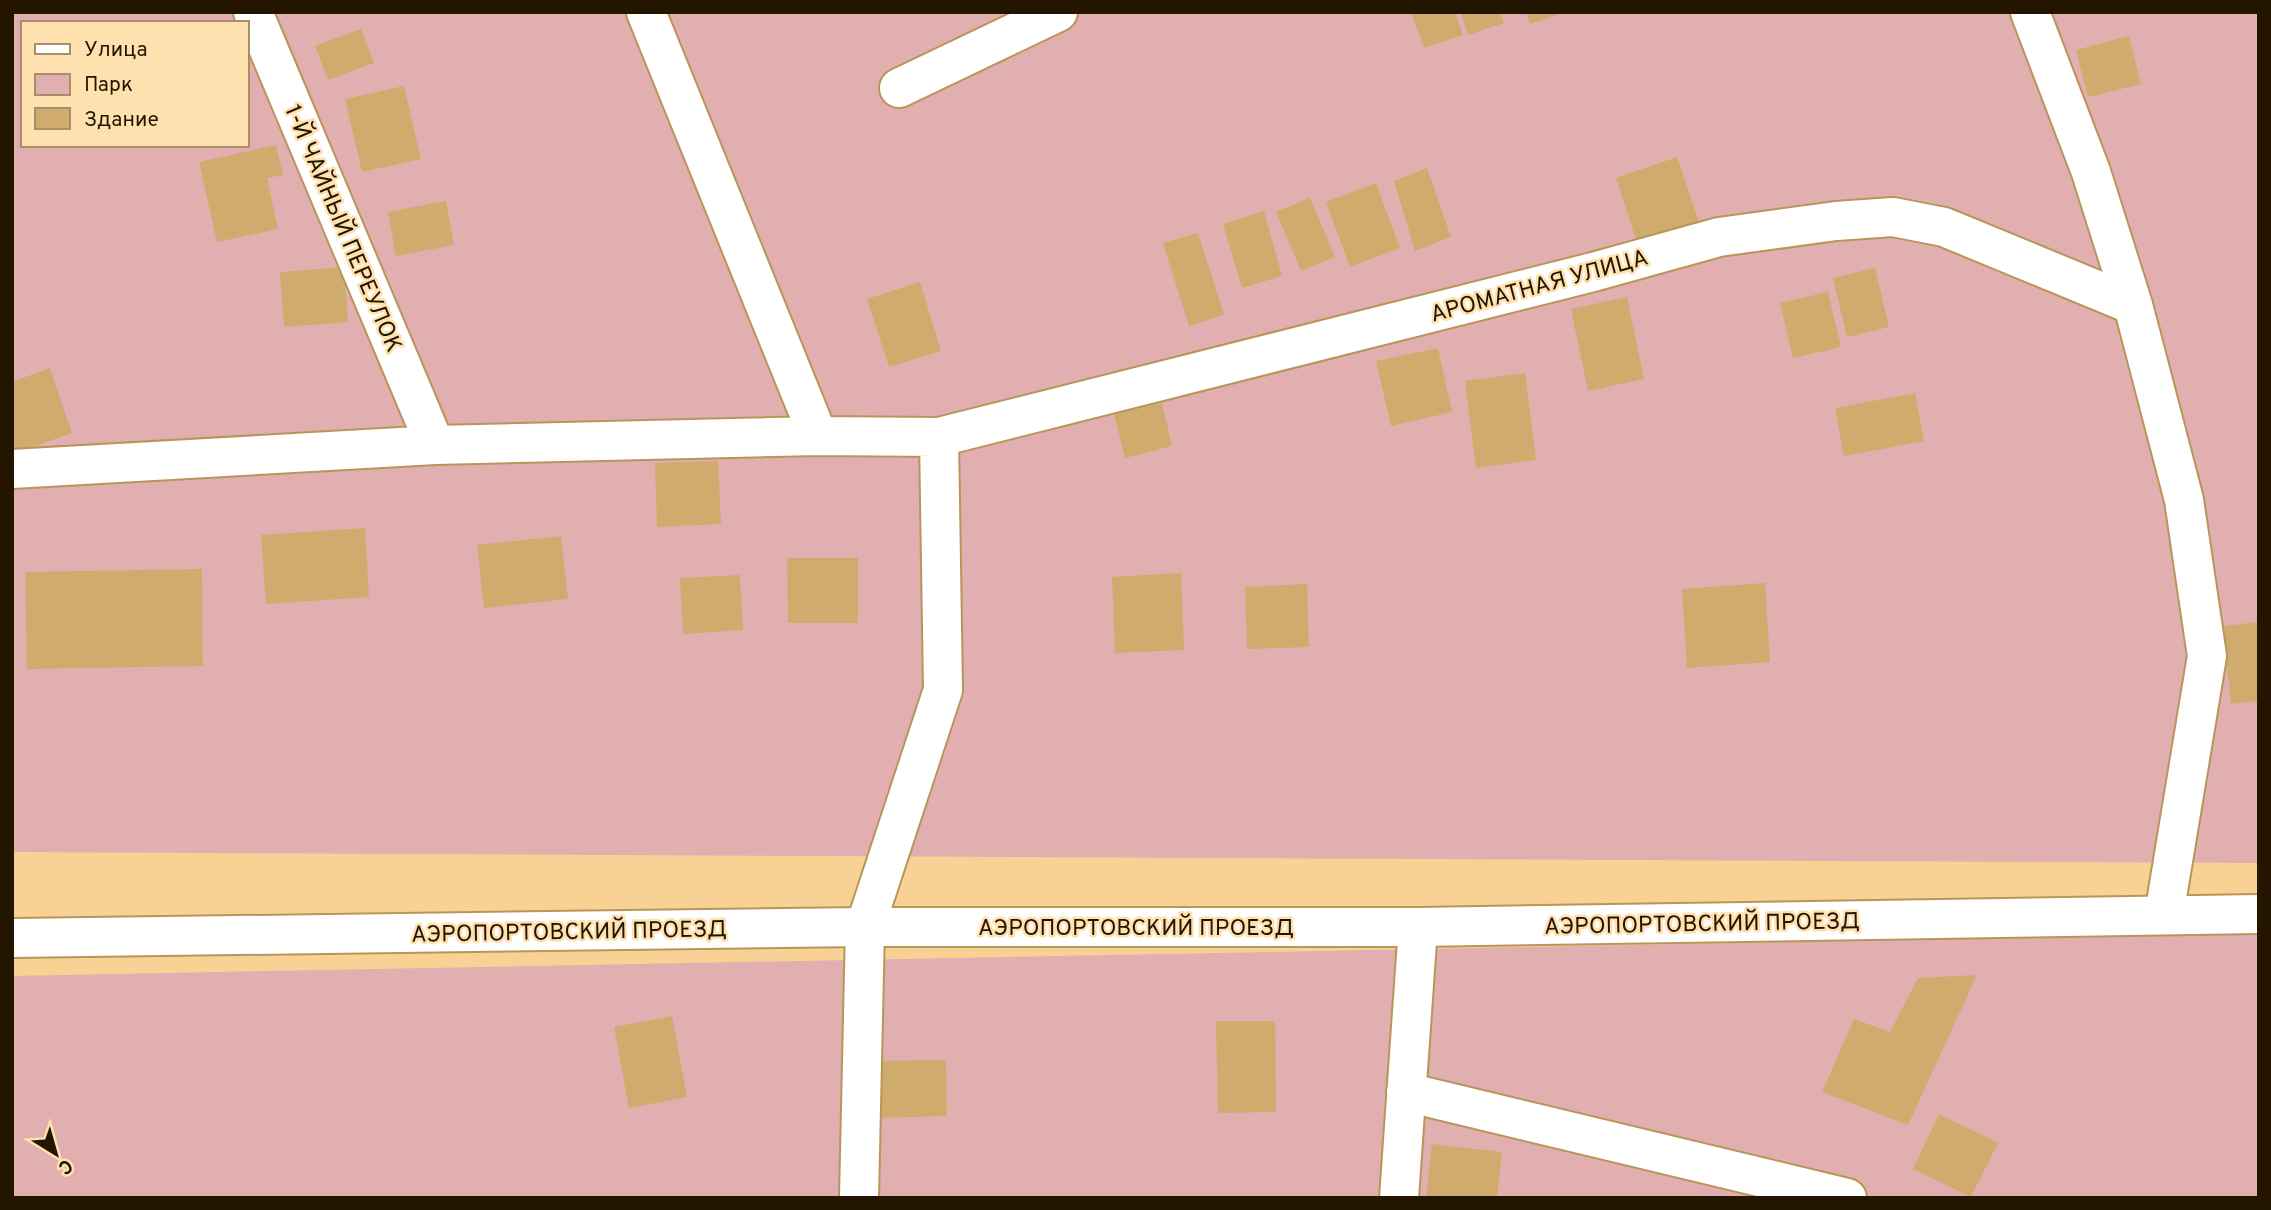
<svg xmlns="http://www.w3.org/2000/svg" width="2271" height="1210" font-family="Overpass,sans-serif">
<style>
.green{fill:#e1afaf;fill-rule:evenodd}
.building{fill:#d0ab6e}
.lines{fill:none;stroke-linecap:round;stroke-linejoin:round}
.minor-casing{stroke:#b99558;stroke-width:42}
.secondary-casing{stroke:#b99558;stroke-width:42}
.minor{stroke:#fff;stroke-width:38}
.secondary{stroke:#fff;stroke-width:38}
.labels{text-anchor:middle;stroke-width:5;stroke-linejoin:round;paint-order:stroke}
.street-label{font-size:23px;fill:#231500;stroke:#ffe0af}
</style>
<rect width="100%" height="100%" fill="#f8d194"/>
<path class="green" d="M12 12H2259V863L12 852ZM23 23H247V145H23Z
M2259 933V1198H12V976Z"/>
<path class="building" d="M1411 12H1455L1463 35 1424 48Z
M1461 12H1500L1504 23 1468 35Z
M1526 12H1562V13L1530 24Z
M361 29 374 63 328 80 315 46Z
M2129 36 2141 84 2088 97 2076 50Z
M404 86 421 159 362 172 345 99Z
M276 145 283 175 267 178 278 229 217 242 199 162Z
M1677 157 1699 222 1637 243 1616 178Z
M1427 168 1451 237 1415 251 1394 181Z
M1376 183 1400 248 1350 267 1326 202Z
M1310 198 1335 257 1301 271 1276 212Z
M446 201 454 245 396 256 388 212Z
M1264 211 1282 276 1242 288 1223 224Z
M1198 233 1224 315 1189 326 1163 243Z
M344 267 348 322 284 327 280 272Z
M1875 268 1889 327 1847 337 1833 278Z
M920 282 941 351 889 367 867 299Z
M1828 292 1841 347 1793 358 1780 303Z
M1627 297 1644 379 1588 391 1571 309Z
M1438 348 1452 412 1391 426 1376 361Z
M50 368 72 433 12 454V382Z
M1525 373 1536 460 1476 468 1465 381Z
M1915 393 1924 441 1844 456 1835 408Z
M1162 403 1172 446 1125 458 1114 414Z
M718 461 721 524 657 527 655 463Z
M365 528 369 597 266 604 261 535Z
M561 536 568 599 484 608 477 545Z
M787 558H858V623H788Z
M202 569 203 666 27 669 25 572Z
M1181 573 1184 650 1115 653 1112 577Z
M740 575 743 630 683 634 680 578Z
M1765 583 1770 662 1687 668 1682 589Z
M1307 584 1309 647 1247 649 1245 587Z
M2259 622V701L2231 704 2223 626Z
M1977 975 1908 1125 1822 1092 1854 1019 1890 1032 1918 978Z
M672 1016 687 1097 629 1108 614 1027Z
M1216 1021H1275L1276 1112 1218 1113Z
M946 1060 947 1116 875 1118 874 1061Z
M1939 1114 1998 1143 1971 1197 1913 1169Z
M1432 1144 1502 1152 1497 1198H1426Z"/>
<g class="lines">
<defs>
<path id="minor" d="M253 12 435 445
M646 12 818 436
M2030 12 2091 172 2133 305 2184 500 2207 656 2164 915
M899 88 1058 12
M939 437 1593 272 1719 237 1836 221 1893 217 1944 227 2133 305
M12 469 435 445 818 436 939 437 943 690 865 927 859 1198
M1406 1092 1847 1198
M1399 1198 1418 927"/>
<path id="secondary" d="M12 938 865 927H1418L2259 914"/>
</defs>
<use href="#minor" class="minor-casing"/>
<use href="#secondary" class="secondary-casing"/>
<use href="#minor" class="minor"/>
<use href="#secondary" class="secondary"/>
</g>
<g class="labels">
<g class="street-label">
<text transform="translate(344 228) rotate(67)" y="8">1-Й ЧАЙНЫЙ ПЕРЕУЛОК</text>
<text transform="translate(1539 285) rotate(-15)" y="8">АРОМАТНАЯ УЛИЦА</text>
<text transform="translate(1702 923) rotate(-1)" y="8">АЭРОПОРТОВСКИЙ ПРОЕЗД</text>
<text x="1136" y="935">АЭРОПОРТОВСКИЙ ПРОЕЗД</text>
<text transform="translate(569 931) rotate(-1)" y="8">АЭРОПОРТОВСКИЙ ПРОЕЗД</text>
</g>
</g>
<rect width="2271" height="1210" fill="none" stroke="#231500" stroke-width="28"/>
<rect x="21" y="21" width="228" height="126" fill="#ffe0af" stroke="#a78f69" stroke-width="2"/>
<rect x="35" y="44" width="35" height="10" fill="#ffffff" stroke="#a78f69" stroke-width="2"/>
<text x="84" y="56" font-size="21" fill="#231500">Улица</text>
<rect x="35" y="74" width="35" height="21" fill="#e1afaf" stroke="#a78f69" stroke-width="2"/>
<text x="84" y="91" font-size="21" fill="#231500">Парк</text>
<rect x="35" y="108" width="35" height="21" fill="#d0ab6e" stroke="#a78f69" stroke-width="2"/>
<text x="84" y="126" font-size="21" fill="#231500">Здание</text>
<g transform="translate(56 1154) rotate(143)" stroke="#ffe0af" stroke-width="5" paint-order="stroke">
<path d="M0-5L12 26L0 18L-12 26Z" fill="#231500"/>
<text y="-10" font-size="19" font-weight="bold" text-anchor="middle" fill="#231500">С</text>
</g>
</svg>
